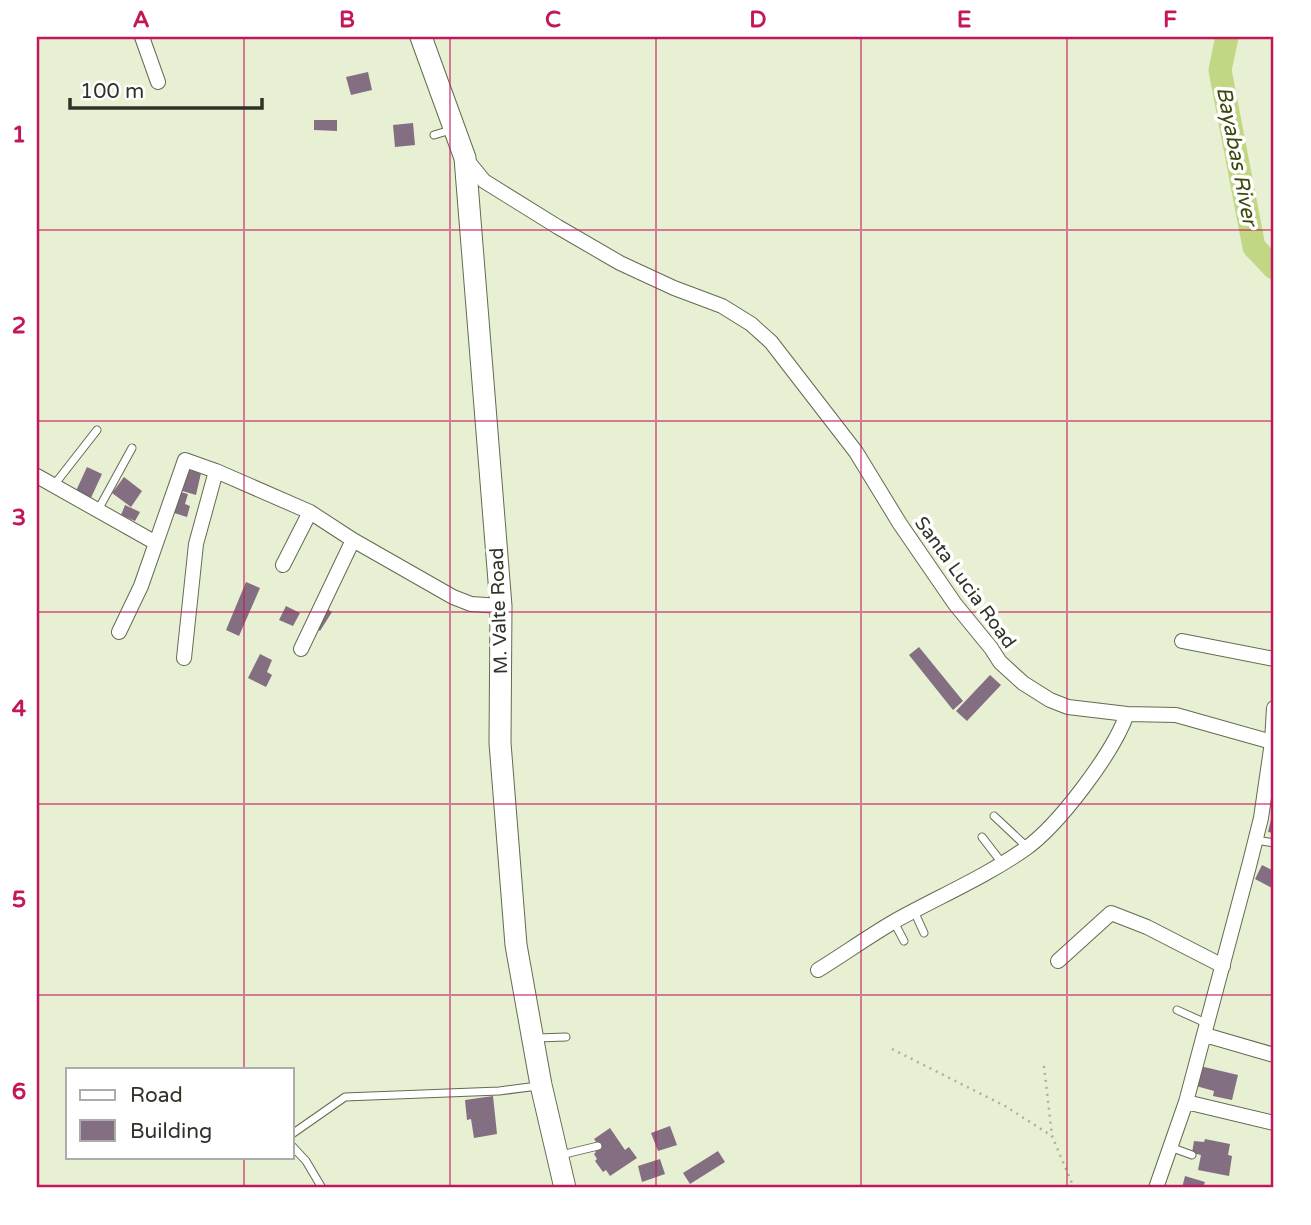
<svg xmlns="http://www.w3.org/2000/svg" width="1311" height="1225" font-family="'Varela Round',sans-serif">
<style>
.lines{fill:none;stroke-linecap:round;stroke-linejoin:round}
.river{stroke:#c1d783;stroke-width:23}
.building{fill:#846e81}
.service-casing{stroke:#636b51;stroke-width:9}
.minor-casing{stroke:#636b51;stroke-width:16}
.secondary-casing{stroke:#636b51;stroke-width:23}
.path{stroke:#abb29a;stroke-width:2.5;stroke-dasharray:2 5;stroke-linecap:butt}
.service{stroke:#fff;stroke-width:7}
.minor{stroke:#fff;stroke-width:14}
.secondary{stroke:#fff;stroke-width:21}
.grid{fill:none;stroke:#c2185b;stroke-width:2;stroke-opacity:0.55}
.labels{text-anchor:middle;stroke-width:7;stroke-linejoin:round;paint-order:stroke}
.street-label{font-size:19px;fill:#2f3227;stroke:#fff}
.water-label{font-size:21px;font-style:italic;fill:#3c490a;stroke:#fff}
.neatline{fill:none;stroke:#c2185b;stroke-width:2.5}
.grid-label{font-size:23px;text-anchor:middle;font-weight:bold;fill:#c2185b}
</style>
<rect width="100%" height="100%" fill="#e7f0d2"/>
<g class="lines">
<path class="river" d="M1227 37 1220 70 1254 247 1274 268"/>
</g>
<path class="building" d="M368 72 372 90 351 95 346 77Z
M314 120H337V131L314 130Z
M413 123 415 145 395 147 393 125Z
M175 466 201 473 196 495 179 490Z
M87 467 102 474 90 500 75 493Z
M124 477 142 491 131 507 112 493Z
M177 491 188 494 185 504 190 506 187 517 171 512Z
M125 505 140 512 135 521 121 515Z
M246 582 260 588 239 636 226 630Z
M321 605 332 612 320 631 309 623Z
M286 606 300 613 293 626 279 620Z
M919 647 963 701 953 710 909 655Z
M260 654 272 660 267 672 272 675 266 687 248 678Z
M990 675 1001 685 967 721 956 711Z
M1273 811 1274 812V833L1268 832Z
M1262 865 1274 871V889L1255 879Z
M1200 1066 1238 1075 1232 1100 1213 1096 1214 1091 1196 1086Z
M493 1096 497 1134 474 1138 471 1119 467 1120 465 1100Z
M670 1126 677 1145 658 1151 651 1133Z
M610 1128 625 1150 629 1147 637 1158 610 1176 606 1170 603 1172 595 1161 597 1159 594 1154 596 1152 594 1150 599 1146 594 1139Z
M1205 1139 1230 1144 1228 1155 1232 1156 1229 1176 1198 1170 1201 1155 1192 1153 1194 1141 1204 1142Z
M718 1151 725 1162 690 1184 683 1173Z
M660 1159 665 1174 642 1182 638 1166Z
M1185 1176 1205 1182 1203 1188H1182Z"/>
<g class="lines">
<defs>
<path id="service" d="M434 135 454 129
M54 485 97 430
M98 510 132 448
M994 816 1027 847
M982 837 1002 863
M1256 840 1274 843
M914 911 924 933
M894 922 904 941
M1177 1010 1208 1024
M537 1038 566 1037
M292 1134 345 1097 499 1091 538 1086
M292 1146 306 1161 322 1188
M1170 1147 1192 1155
M561 1155 598 1146"/>
<path id="minor" d="M142 37 158 82
M466 159 484 181 558 227 620 263 674 288 722 306 751 324 771 342 856 452 900 524 955 604 991 648 1000 662 1023 683 1050 700 1068 707 1127 714 1176 715 1272 742 1261 818 1249 866 1186 1102 1156 1188
M37 476 156 543
M283 565 310 512
M119 632 141 586 185 460 216 471
M1182 641 1274 659
M301 649 353 540
M184 658 196 544 216 471 310 512 353 540 453 597 471 604 501 606
M1274 708 1272 742H1274
M1058 961 1111 913 1147 927 1223 966
M818 970C844 954 869 936 895 921 938 897 985 877 1025 849 1059 825 1113 753 1127 714
M1205 1035 1274 1055
M1186 1102 1274 1123"/>
<path id="secondary" d="M421 37 465 158 501 606 500 743 516 945 541 1085 565 1188"/>
</defs>
<use href="#service" class="service-casing"/>
<use href="#minor" class="minor-casing"/>
<use href="#secondary" class="secondary-casing"/>
<path class="path" d="M892 1049 1005 1106 1052 1136
M1044 1066 1052 1136 1074 1188"/>
<use href="#service" class="service"/>
<use href="#minor" class="minor"/>
<use href="#secondary" class="secondary"/>
</g>
<path class="grid" d="M244 37V1069M450 37V1188M656 37V1188M861 37V1188M1067 37V1188M37 230H1274M37 421H1274M37 612H1274M37 804H1274M37 995H1274M244 1157V1188"/>
<g class="labels">
<g class="street-label">
<text transform="translate(966 582) rotate(54)" y="7">Santa Lucia Road</text>
<text transform="translate(498 611) rotate(-92)" y="7">M. Valte Road</text>
</g>
<g class="water-label">
<text transform="translate(1237 156) rotate(79)" y="7">Bayabas River</text>
</g>
</g>
<rect width="1311" height="1225" fill="none" stroke="#ffffff" stroke-width="77"/>
<rect x="66" y="1068" width="228" height="91" fill="#ffffff" stroke="#acada9" stroke-width="2"/>
<rect x="80" y="1090" width="35" height="10" fill="#ffffff" stroke="#acada9" stroke-width="2"/>
<text x="130" y="1102" font-size="21" fill="#2f3227">Road</text>
<rect x="80" y="1120" width="35" height="21" fill="#846e81" stroke="#acada9" stroke-width="2"/>
<text x="130" y="1138" font-size="21" fill="#2f3227">Building</text>
<path d="M70 98v10h192v-10" fill="none" stroke="#2f3227" stroke-width="3.5"/>
<text x="80" y="98" font-size="21" fill="#2f3227" stroke="#ffffff" stroke-width="5" paint-order="stroke">100 m</text>
<rect x="38" y="38" width="1234" height="1148" class="neatline"/>
<g class="grid-label">
<text x="141" y="27">A</text>
<text x="347" y="27">B</text>
<text x="553" y="27">C</text>
<text x="758" y="27">D</text>
<text x="964" y="27">E</text>
<text x="1170" y="27">F</text>
<text x="19" y="142">1</text>
<text x="19" y="333">2</text>
<text x="19" y="525">3</text>
<text x="19" y="716">4</text>
<text x="19" y="907">5</text>
<text x="19" y="1099">6</text>
</g>
</svg>
